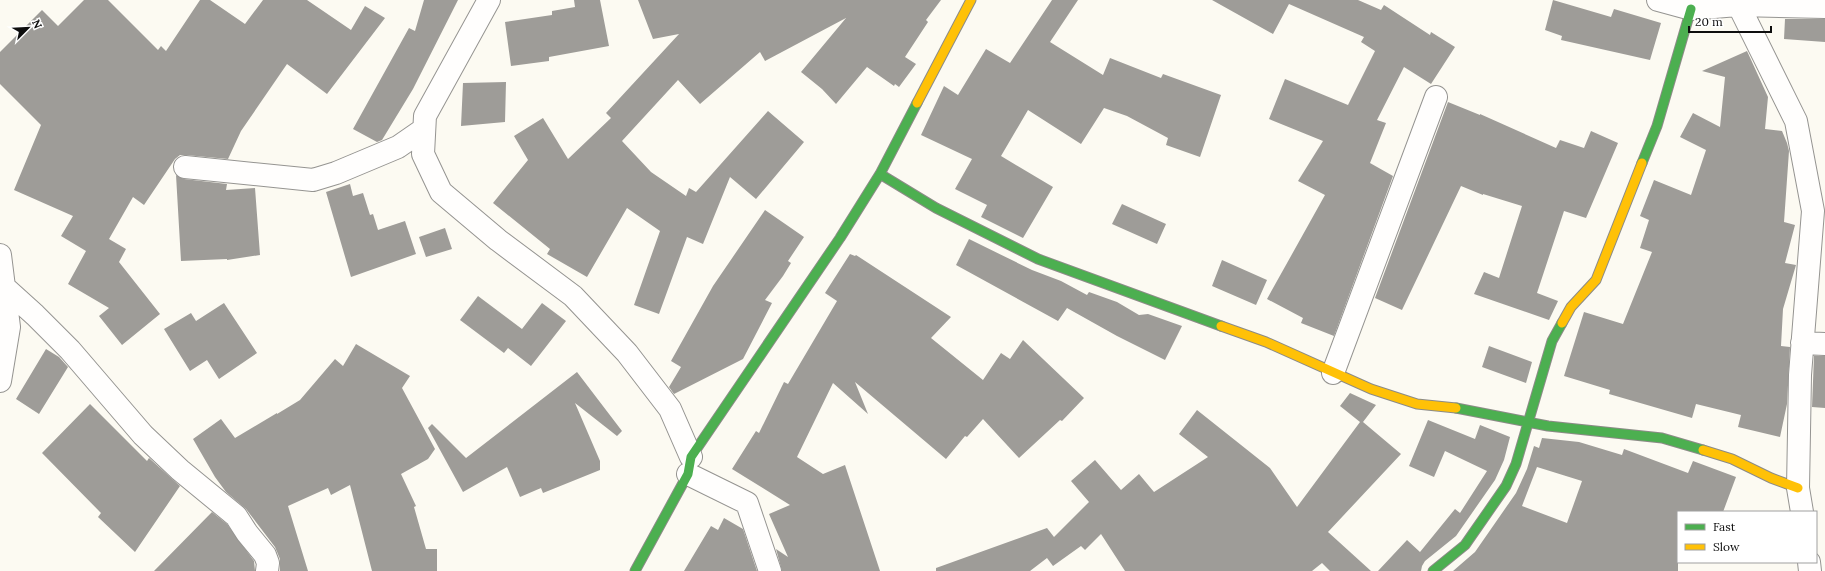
<svg xmlns="http://www.w3.org/2000/svg" width="1825" height="571" font-family="Lora,serif">
<style>
.building{fill:#9e9c98;fill-rule:evenodd}
.lines{fill:none;stroke-linecap:round;stroke-linejoin:round}
.street-casing{stroke:#959491;stroke-width:24}
.fast-casing{stroke:#8c8b87;stroke-width:11}
.slow-casing{stroke:#8c8b87;stroke-width:11}
.street{stroke:#fffefd;stroke-width:22}
.fast{stroke:#4caf50;stroke-width:9}
.slow{stroke:#ffc107;stroke-width:9}
</style>
<rect width="100%" height="100%" fill="#fcfaf2"/>
<path class="building" d="M84 0H108L158 50 161 46 166 51 200 0H210L245 24 263 0H307L351 30 365 6 385 18 327 94 287 64 241 131 228 159 186 155H180L175 159 144 205 133 197 109 239 126 249 119 262 160 314 122 345 99 316 109 308 68 284 86 251 61 236 73 216 14 190 41 125 0 84V52L42 10 58 26Z
M424 0H458L413 89 382 140 377 142 353 129 409 28 415 31Z
M574 0H600L609 46 549 57V61L511 66 505 22 552 15V11L575 7Z
M638 0H941L926 20 928 22 905 57 916 64 899 87 895 84 894 86 867 67 836 104 822 89 801 72 846 18 765 61 760 52 700 104 678 80 622 141 651 172 686 196 689 188 696 192 768 111 804 142 756 199 730 177 703 244 687 237 659 314 634 305 660 231 627 208 587 277 547 254 550 249 493 203 528 160 514 136 543 118 568 159 611 118 606 113 679 34 653 39Z
M1052 0H1078L1050 42 1103 75 1110 58 1161 78 1163 74 1221 95 1200 157 1166 145 1168 138 1127 116 1104 108 1081 144 1028 110 1001 156 1053 187 1023 238 981 217 987 205 955 189 972 159 921 135 944 86 958 95 986 49 1010 63Z
M1212 0H1358L1381 10 1384 5 1430 35 1431 32 1455 47 1431 84 1404 67 1377 120 1386 123 1370 163 1393 176 1334 336 1301 323 1303 318 1267 299 1325 195 1298 181 1323 141 1269 119 1285 79 1348 105 1375 51 1361 42 1364 37 1289 4 1273 34Z
M1553 0 1611 17 1614 9 1661 23 1650 60 1561 40 1562 36 1545 30Z
M1785 19H1825V42L1784 39Z
M1747 51 1768 97 1765 129 1782 131 1787 143 1789 151 1784 222 1795 225 1785 263 1796 265 1783 309 1781 346 1790 347 1787 404 1780 437 1738 427 1741 415 1696 404 1692 418 1609 394 1610 390 1564 376 1584 312 1623 324 1652 252 1640 248 1649 220 1640 216 1654 180 1691 195 1706 150 1680 137 1693 113 1720 127 1725 77 1702 71Z
M506 82 505 122 461 126 463 83Z
M1448 102 1480 115V114L1556 148 1560 140 1584 148 1591 131 1618 143 1586 218 1564 211 1537 293 1558 301 1549 320 1474 294 1484 272 1499 278 1522 206 1483 194V195L1461 186 1402 310 1375 298Z
M176 175 184 179 227 184 226 190 255 188 260 255 227 260V259L181 261Z
M350 184 353 196 363 193 370 215 373 214 378 230 405 221 416 254 351 277 326 192Z
M1122 204 1166 224 1157 244 1112 224Z
M765 210 804 237 788 261 791 263 783 276 765 300 772 303 743 359 674 394 669 387 681 367 671 361 713 286Z
M445 228 452 249 426 257 419 237Z
M969 239 1032 270 1061 281 1087 295 1089 292 1117 302 1139 315 1148 314 1182 326 1165 360 1117 336 1067 308 1058 321 956 265Z
M850 254 855 256 856 255 951 317 931 338 983 380 1001 353 1010 359 1023 340 1084 398 1062 421 1060 420 1019 458 983 419 967 437 965 436 946 459 855 382 868 414 833 383 797 457 823 474 845 465 880 571H782L776 549 788 557 769 514 790 505 732 469 756 431 759 433 784 382 788 384 837 301 825 293Z
M1222 260 1267 280 1256 305 1212 286Z
M478 296 522 329 542 303 566 321 531 366 508 348 504 353 460 320Z
M224 303 257 353 219 379 207 360 190 371 164 329 191 313 196 321Z
M356 344 410 376 402 388 435 449 428 459 401 474 416 506 414 507 426 549H437V571H372L350 485 331 495 328 488 288 506 308 571H280V559L275 547 246 509 226 492 215 477 193 439 221 419 235 438 277 413V414L300 400 335 359 343 366Z
M1489 346 1532 362 1526 383 1482 367Z
M46 349 59 357 68 367 39 414 16 399Z
M1814 356H1825V408L1812 407Z
M577 372 622 431 617 436 575 403 600 461V470L543 493 541 488 520 497 507 467 463 492 428 428 432 424 466 458Z
M1350 393 1376 405 1363 422 1401 454 1328 532 1371 571H1330L1322 563 1312 571H1125L1101 534 1085 550 1081 546 1053 566 1047 558 1030 571H936V568L1047 528 1054 537 1089 502 1071 481 1095 460 1121 490 1139 474 1154 492 1208 457 1179 434 1197 410 1270 468 1297 507 1360 422 1340 406Z
M90 404 147 461 149 458 180 486 135 552 98 517 101 513 42 453Z
M1428 420 1475 439 1480 425 1510 437 1504 460 1495 480 1456 536 1425 561 1422 566 1421 571H1378L1407 540 1420 552 1455 509 1460 513 1487 471 1445 451 1434 477 1409 466Z
M1542 438 1579 442 1622 455 1624 449 1688 473 1693 461 1736 477 1723 512H1678V571H1453L1475 552 1516 493 1527 469 1534 446 1539 448ZM1537 467 1582 481 1567 523 1522 506Z
M212 512 227 524 254 561 255 571H154Z
M724 518 743 529 757 571H684L711 526 718 530Z"/>
<g class="lines">
<defs>
<path id="street" d="M489 0 425 116 423 154 441 192 498 240 573 296 627 353 670 409 691 457
M1658 0 1691 9 1737 5 1825 7
M1736 0 1796 121 1813 211 1800 375 1798 488 1802 512
M185 167 313 180 336 173 398 147 424 129
M0 255 9 327 0 381
M4 287 35 315 70 350 143 435 180 470 236 516 247 533 265 555 268 563 267 571
M1802 343 1825 344
M1333 373 1436 97
M688 474 747 503 770 571
M1809 562 1810 571"/>
<path id="fast" d="M1642 163 1657 126 1691 9
M880 174 936 208 1038 259 1221 326
M1456 408 1548 426 1662 438 1703 450
M635 571 688 474 691 457 840 238 880 174 917 103
M1433 571 1465 545 1506 486 1516 464 1552 341 1562 323"/>
<path id="slow" d="M917 103 971 0
M1562 323 1571 307 1596 280 1642 163
M1221 326 1266 342 1371 389 1417 404 1456 408
M1703 450 1732 459 1771 478 1798 488"/>
</defs>
<use href="#street" class="street-casing"/>
<use href="#fast" class="fast-casing"/>
<use href="#slow" class="slow-casing"/>
<use href="#street" class="street"/>
<use href="#fast" class="fast"/>
<use href="#slow" class="slow"/>
</g>
<rect x="1677" y="511" width="140" height="52" fill="#ffffff" stroke="#9f9f9f"/>
<rect x="1685" y="524" width="20" height="6" fill="#4caf50" stroke="#9f9f9f"/>
<text x="1713" y="531" font-size="12" fill="#0e0e0e">Fast</text>
<rect x="1685" y="544" width="20" height="6" fill="#ffc107" stroke="#9f9f9f"/>
<text x="1713" y="551" font-size="12" fill="#0e0e0e">Slow</text>
<g transform="translate(28 28) rotate(66)" stroke="#ffffff" stroke-width="3" paint-order="stroke">
<path d="M0-3L7 15L0 10L-7 15Z" fill="#0e0e0e"/>
<text y="-6" font-size="11" font-weight="bold" text-anchor="middle" fill="#0e0e0e">N</text>
</g>
<path d="M1689 26v6h82v-6" fill="none" stroke="#0e0e0e" stroke-width="2"/>
<text x="1695" y="26" font-size="12" fill="#0e0e0e" stroke="#ffffff" stroke-width="3" paint-order="stroke">20 m</text>
</svg>
